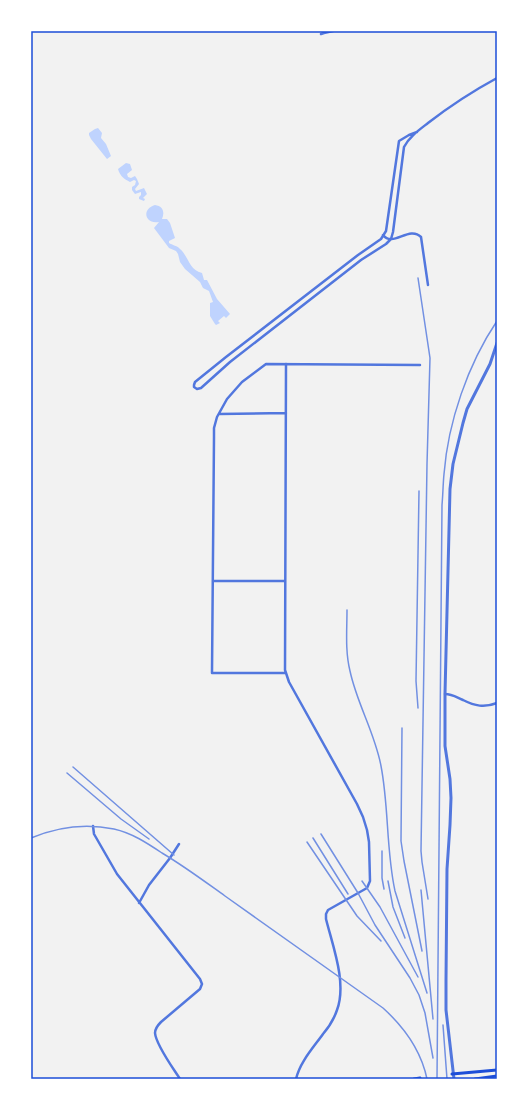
<svg xmlns="http://www.w3.org/2000/svg" width="528" height="1110" font-family="Signika,sans-serif">
<style>
.water{fill:#bfd3fe}
.lines{fill:none;stroke-linecap:round;stroke-linejoin:round}
.minor{stroke:#5277de;stroke-width:2.5}
.tertiary{stroke:#5277de;stroke-width:3}
.secondary{stroke:#1d4ed8;stroke-width:3}
.rail{stroke:#7290e2;stroke-width:1.5}
.neatline{fill:none;stroke:#1d4ed8;stroke-width:1.5}
</style>
<rect width="100%" height="100%" fill="#f2f2f2"/>
<path class="water" d="M98 128 102 133 101 138 106 144 111 156 107 159 91 139 89 135V133L95 129Z
M126 163 130 164 132 170 127 174 128 177 131 178 135 176 137 179 139 184 135 189 136 191 144 188 147 194 143 198 145 199 144 201 139 199V197L141 195V192L135 194 132 190V187L135 185 136 181 134 180 130 182C124 179 120 176 118 169Z
M155 205C163 206 165 212 162 219H167L170 223 175 238 169 241V243C172 245 178 246 180 249 189 257 189 270 202 273L204 280H207L217 299 230 314 226 318 224 316 218 321 220 323 216 325 215 324 210 316V303L213 302 209 291 203 288 200 282 185 269 180 262 178 254 176 251 169 248 154 228 159 222C145 225 141 209 155 205Z"/>
<g class="lines">
<path class="minor" d="M321 34 324 33 333 31
M417 132 409 135 399 141 386 231 381 239 358 255 226 357 195 382 194 385V387L197 389 201 388 230 362 361 260 386 244 391 239 393 232 404 147C409 137 419 130 428 123 450 106 473 91 497 78
M383 235C393 248 409 225 421 237L428 285
M286 364 285 670 289 682 357 804 363 817 367 830 369 842 370 881 367 888 328 910 326 914V919C333 947 347 983 337 1010 334 1019 329 1027 323 1034 313 1048 300 1062 296 1079
M219 414 286 413
M213 581H285
M286 673H212L214 437V428L217 417 227 399 242 382 266 364 420 365
M445 694C452 694 456 697 463 700 475 706 484 708 497 703
M93 826 94 834 117 874 200 979 202 984 200 989 161 1022C157 1026 155 1029 155 1033 156 1045 173 1068 180 1079
M139 903 149 885 170 858 179 844"/>
<path class="tertiary" d="M454 1079 446 1010V980L447 869 450 825 451 798 450 779 445 746V694L450 489 453 464 463 423 467 409 490 364 497 343"/>
<path class="secondary" d="M452 1074 497 1070
M414 1079 420 1078
M475 1079 497 1076"/>
<path class="rail" d="M418 278 430 358 427 464 421 851 422 862 428 899
M347 610C347 630 345 651 350 671 357 704 375 733 381 766 389 807 386 850 395 891L427 993
M418 708 416 681 419 491
M402 728 401 841 404 861 422 951
M73 767 174 855
M67 773 121 819 149 839
M321 834 358 893 375 925 410 978 419 995 425 1013 433 1058
M31 838C57 827 85 823 114 829 132 833 147 843 162 853 184 866 204 881 225 896 277 933 330 970 383 1008 404 1027 421 1050 427 1079
M313 838 348 894
M307 842 357 916 381 941
M382 851V878L384 889
M362 881 380 907 418 977
M388 881 393 907 405 938
M421 890 433 1019
M443 1025 447 1079
M437 1079 442 505C443 494 443 484 444 474 448 422 468 364 497 321"/>
</g>
<rect width="528" height="1110" fill="none" stroke="#ffffff" stroke-width="64"/>
<rect x="32" y="32" width="464" height="1046" class="neatline"/>
</svg>
